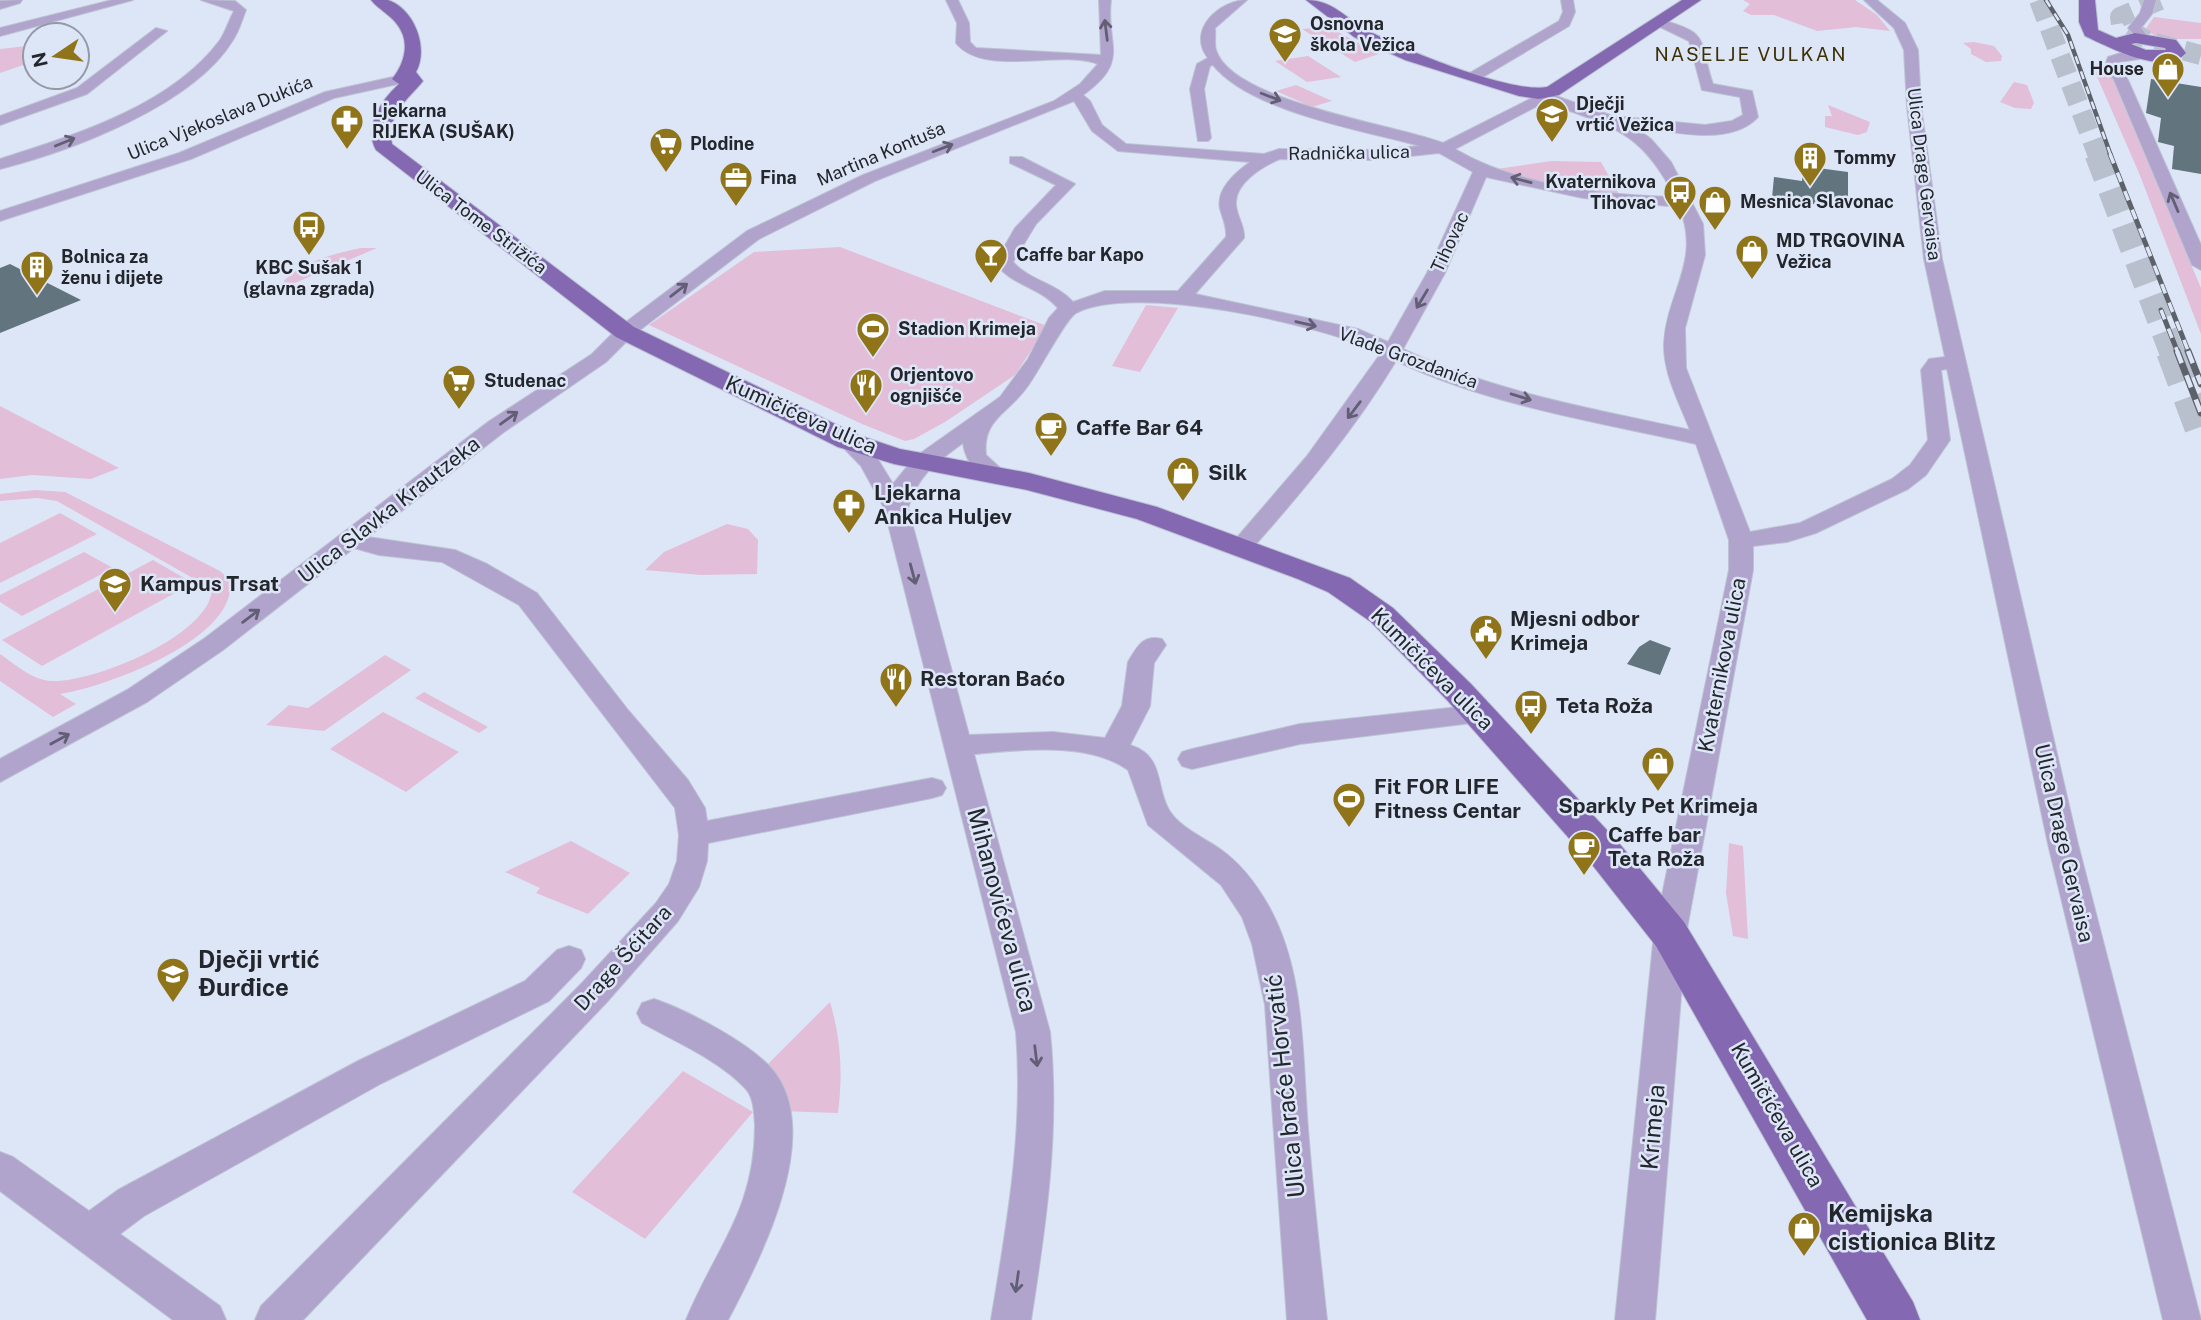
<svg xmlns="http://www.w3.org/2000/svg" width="2201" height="1320" font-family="'Public Sans',sans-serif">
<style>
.green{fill:#e2bed9}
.building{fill:#62747d}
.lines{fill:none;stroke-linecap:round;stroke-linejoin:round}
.highway-tunnel-far2{stroke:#b8c0ce;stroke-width:20;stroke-dasharray:20 10;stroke-linecap:butt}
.highway-tunnel-far1{stroke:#b8c0ce;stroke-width:25;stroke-dasharray:25 13;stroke-linecap:butt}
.highway-tunnel{stroke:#b8c0ce;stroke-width:32;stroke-dasharray:32 17;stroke-linecap:butt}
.minor-casing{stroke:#bcc3d2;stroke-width:2}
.major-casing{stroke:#bcc3d2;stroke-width:2}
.minor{fill:#b0a3cc;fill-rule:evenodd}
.major{fill:#8469b2;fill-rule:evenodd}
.rail-far2-casing{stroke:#5c616a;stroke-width:4.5}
.rail-far1-casing{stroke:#5c616a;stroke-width:5}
.rail-casing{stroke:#5c616a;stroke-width:7}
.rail-far2{stroke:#dde6f7;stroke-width:2.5;stroke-dasharray:8;stroke-linecap:butt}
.rail-far1{stroke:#dde6f7;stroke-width:3.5;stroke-dasharray:10;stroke-linecap:butt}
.rail{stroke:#dde6f7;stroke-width:4.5;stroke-dasharray:13;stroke-linecap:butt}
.oneway{stroke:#625e74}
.labels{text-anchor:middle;stroke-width:5;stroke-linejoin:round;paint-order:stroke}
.far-poi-label{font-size:18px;font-weight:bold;fill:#23262c;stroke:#dde6f7;text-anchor:start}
.far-street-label{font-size:18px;fill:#23262c;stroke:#dde6f7}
.far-neighbourhood-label{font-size:19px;letter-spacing:2px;fill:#3e3006;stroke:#dde6f7}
.street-label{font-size:21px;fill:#23262c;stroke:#dde6f7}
.poi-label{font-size:21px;font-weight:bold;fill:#23262c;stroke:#dde6f7;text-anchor:start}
.near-street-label{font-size:24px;fill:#23262c;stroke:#dde6f7}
.near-poi-label{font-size:24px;font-weight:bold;fill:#23262c;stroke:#dde6f7;text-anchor:start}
</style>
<rect width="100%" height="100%" fill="#dde6f7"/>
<path class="green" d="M1743 0H1855L1877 15 1890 31 1856 27 1817 31 1774 15H1751L1743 11 1750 4Z
M2154 17 2201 23V39H2162L2145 30Z
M1329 27 1379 54 1355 62 1302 29Z
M1974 42 1994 46 2002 56 2001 61 1986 62 1971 54V49L1963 43Z
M35 45V61L0 73V49Z
M1308 56 1341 77 1307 82 1275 61Z
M2095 72 2111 75 2201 288V334L2139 173Z
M2014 82 2027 85 2034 103 2031 109 2015 108 2000 102Z
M1296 85 1332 101 1312 107 1276 91Z
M1828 105 1870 122 1867 132 1858 135 1825 127V116H1832Z
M1551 161 1601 162 1620 196 1556 188 1497 169Z
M840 247 1047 326 1015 375 945 422 914 439 905 441 862 424 649 325 754 252Z
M361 248H377L283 288 284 281C301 262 336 253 361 248Z
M1146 305 1178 308 1140 372 1112 366Z
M0 406 119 468 91 479 32 475 0 479Z
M35 490 65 492 220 571 230 580C239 639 105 687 60 694L76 704 53 717 0 681V654C16 665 32 680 52 681 92 683 210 636 212 589L57 501 37 498 0 501V494Z
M60 513 97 534 0 583V543Z
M727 524 748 529 758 540 757 574 701 575 645 570 664 552Z
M84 552 113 568 22 616 0 602V595Z
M153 560 193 583 42 666 2 640Z
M385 655 411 670 324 731 266 725 289 705 308 708Z
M424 692 488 727 479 733 415 698Z
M383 712 459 752 406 792 330 749Z
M571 841 630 873 588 914 536 893 540 888 505 872Z
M1729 843 1743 846 1748 939 1733 936 1726 893Z
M830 1002C841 1039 843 1074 838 1113L780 1111 763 1069Z
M683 1071 753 1112 645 1239 572 1192Z"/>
<path class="building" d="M2151 79 2201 87V174L2172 169 2174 146 2158 142 2161 118 2146 113Z
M1803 166 1848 172V201L1820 197V205L1772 198 1774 177 1802 181Z
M10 264 81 300 0 333V268Z
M1650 640 1671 648 1660 675 1627 664 1639 647Z"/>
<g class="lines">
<path class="highway-tunnel-far2" d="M2039 0 2098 156
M2160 0 2120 17 2121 24 2147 41 2201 55"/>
<path class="highway-tunnel-far1" d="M2097 154 2172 353"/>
<path class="highway-tunnel" d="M2172 351 2201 429"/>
<defs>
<path id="minor" d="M22 0 20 3 0 9V1Z
M112 0H133L0 36V28Z
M201 0 235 1 246 10C242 20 239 31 233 40 194 105 71 151 0 169V159C75 135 171 106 220 40 226 31 229 20 234 11Z
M946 0H958L969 23 970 42 976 48 1101 55 1099 0H1111C1105 45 1132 60 1083 95L1090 101 1102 125 1126 144 1264 154 1279 149 1373 150 1420 146C1363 130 1251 112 1213 65L1210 66 1204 89 1211 138 1208 141H1198L1190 89 1197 64 1208 58C1186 30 1220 0 1247 0L1215 28C1216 34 1214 44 1216 50 1232 102 1397 125 1443 143L1534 97V91L1539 90 1613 116 1705 125 1732 121 1743 115 1740 97 1702 90 1689 41 1652 23 1658 19C1712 33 1698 39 1713 84L1752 91 1758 117C1729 148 1668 131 1632 125L1651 139 1671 162 1703 224 1705 255 1685 328 1686 368 1750 532 1800 523 1892 479 1910 465 1928 440 1921 370 1929 359 1945 357 1924 259 1907 106 1904 50 1894 28 1864 0H1877L1905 23 1918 50 1921 106 1942 259 2078 844 2201 1320H2163L2048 844 1947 369 1941 370 1950 440 1926 475 1908 489 1816 533 1787 542 1753 546V570L1686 934 1655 1320H1615L1654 934 1729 570V540L1696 444C1596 422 1489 405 1396 361 1355 429 1303 491 1250 551H1234L1230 546 1234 541 1307 456 1381 353C1323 325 1134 282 1076 313 1066 318 1038 373 1027 387 1008 414 982 419 986 455L1009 476 1006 481C984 486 965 463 963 443 934 464 919 474 908 508L969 735 1053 732 1105 738 1122 706 1128 662C1137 647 1143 634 1162 639L1166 645 1154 663 1150 706 1130 745C1165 756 1155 786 1169 810 1179 827 1204 838 1220 849 1241 864 1255 882 1268 905 1306 972 1302 1055 1308 1129 1313 1193 1320 1256 1327 1320H1287L1265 1005 1252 944 1242 917 1221 885 1148 825 1128 770C1088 741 1021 750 974 754L1050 1032C1060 1130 1046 1224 1031 1320H991C1007 1224 1024 1130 1016 1032L884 508 861 466 837 441 840 436H856L874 453 893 484 915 457 1000 397 1028 359 1049 318 1058 308C1040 287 1012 286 995 263L1015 228 1056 185 1010 163V157H1022L1075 184 1036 224 1013 262C1030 281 1056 283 1073 302L1105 291H1178L1226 237C1227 227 1223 219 1220 209 1216 189 1235 173 1250 162L1118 151 1092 131 1074 101 875 181 759 239 632 336 606 362 504 432 368 537 455 550 487 564 537 593 628 710 688 780 705 808 707 821 932 778 942 781 946 788 942 795 932 798 708 843 707 861 699 887 678 921 606 1003 303 1320H255L261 1306 582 983 656 903 669 884 677 861 679 835 675 808 519 605 442 562 379 555 354 548 223 650 147 702 0 782V759L127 690 205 638 488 422 592 354 618 328 747 231 863 175 1054 101 1080 84 1098 64C1063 49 984 78 956 43L957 23ZM1545 102C1612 127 1640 129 1675 197 1602 195 1518 186 1455 149ZM1439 153 1473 172 1427 273 1388 342 1358 329 1195 294 1244 238C1245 226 1237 217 1236 205 1234 183 1263 166 1280 159L1373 160ZM1486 177 1583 198 1679 207C1702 260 1667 292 1664 343 1663 373 1679 402 1690 430 1594 409 1493 392 1403 349L1445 273Z
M1561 0H1573L1575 12 1569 26 1478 80H1468V74L1559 21 1563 12Z
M2144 0H2156L2152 14 2141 28 2149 38 2142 42 2128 28 2140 13Z
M156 28 167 31 87 94 0 125V116L77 88Z
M2148 50 2155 54 2153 57 2119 62V66L2128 80 2201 245V270L2192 265 2114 80 2105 66 2108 57 2127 51Z
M393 77 400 81 398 84 334 98 191 159 0 221V211L179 153 325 92Z
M1478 705 1488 707 1492 714 1488 721 1300 744 1192 769 1182 766 1178 759 1182 752 1192 749 1300 724Z
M569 946 581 950 585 959 581 968 549 1001 382 1083 144 1216 120 1234 220 1306 226 1320H173L0 1191V1152L13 1157 89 1211 118 1190 358 1061 525 981 557 950Z
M654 999C687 1010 756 1046 776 1074 822 1140 760 1259 728 1320H686C716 1247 755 1211 755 1125 754 1113 754 1098 746 1089 719 1060 676 1042 642 1023L637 1013 642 1003Z"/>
<path id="major" d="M371 0C376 0 384 0 388 0 415 9 429 49 416 72L423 81C406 102 387 113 392 144L634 327 858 435 900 449 1029 473 1157 507 1350 578 1393 608 1471 684 1618 842 1684 922 1913 1302 1920 1320H1867L1656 946 1590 862 1447 700 1371 622 1328 592 1298 579 1137 519 1027 490 894 464 838 447 616 337 376 150C363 127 382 99 399 84L392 79C405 63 411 41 396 23 389 14 378 9 371 0Z
M1306 0C1333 0 1345 18 1367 30 1401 49 1512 94 1547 87L1682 0H1701L1559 95 1539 99 1519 96 1405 60 1354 37Z
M2079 0H2095L2098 30 2116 38 2135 33 2176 40 2186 53C2164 77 2109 47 2085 36L2079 22ZM2136 43 2165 48 2166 50H2146L2131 44Z"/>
</defs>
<use href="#minor" class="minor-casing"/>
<use href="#major" class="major-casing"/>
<use href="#minor" class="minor"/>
<use href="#major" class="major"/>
<defs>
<path id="rail-far2" d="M2046 0 2068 35 2111 156"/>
<path id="rail-far1" d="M2110 154 2189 353
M2161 310 2178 353"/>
<path id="rail" d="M2177 351 2201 413
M2188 351 2201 384"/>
</defs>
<use href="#rail-far2" class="rail-far2-casing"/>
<use href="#rail-far1" class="rail-far1-casing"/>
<use href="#rail" class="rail-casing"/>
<use href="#rail-far2" class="rail-far2"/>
<use href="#rail-far1" class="rail-far1"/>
<use href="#rail" class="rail"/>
</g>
<defs><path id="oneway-shaft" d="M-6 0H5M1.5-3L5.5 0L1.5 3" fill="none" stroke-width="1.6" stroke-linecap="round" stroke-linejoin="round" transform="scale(1.75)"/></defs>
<g class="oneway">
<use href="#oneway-shaft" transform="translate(1106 30) rotate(-97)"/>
<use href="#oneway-shaft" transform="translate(1271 97) rotate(21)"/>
<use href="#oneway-shaft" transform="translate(65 142) rotate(-22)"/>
<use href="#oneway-shaft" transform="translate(943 148) rotate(-21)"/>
<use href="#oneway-shaft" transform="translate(1521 180) rotate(-165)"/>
<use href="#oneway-shaft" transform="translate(2174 202) rotate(-113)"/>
<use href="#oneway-shaft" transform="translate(679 290) rotate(-38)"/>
<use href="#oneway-shaft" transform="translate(1422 299) rotate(121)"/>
<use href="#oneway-shaft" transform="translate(1306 324) rotate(13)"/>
<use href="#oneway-shaft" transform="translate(1521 397) rotate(17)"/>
<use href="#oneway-shaft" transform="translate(1354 410) rotate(127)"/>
<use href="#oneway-shaft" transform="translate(509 418) rotate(-36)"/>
<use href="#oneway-shaft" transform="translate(913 574) rotate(75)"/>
<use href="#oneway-shaft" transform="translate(251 616) rotate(-37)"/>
<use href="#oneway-shaft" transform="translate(60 739) rotate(-29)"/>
<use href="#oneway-shaft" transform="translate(1036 1056) rotate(83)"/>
<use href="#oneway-shaft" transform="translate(1017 1282) rotate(98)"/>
</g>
<defs>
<symbol id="school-pin" viewBox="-11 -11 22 30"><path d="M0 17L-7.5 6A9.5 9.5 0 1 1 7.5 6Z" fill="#8f7419" stroke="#dde6f7"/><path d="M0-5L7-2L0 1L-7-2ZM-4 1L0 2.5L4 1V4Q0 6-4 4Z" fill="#fff"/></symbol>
<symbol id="shop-pin" viewBox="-11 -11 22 30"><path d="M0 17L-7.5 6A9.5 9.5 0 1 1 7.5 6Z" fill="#8f7419" stroke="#dde6f7"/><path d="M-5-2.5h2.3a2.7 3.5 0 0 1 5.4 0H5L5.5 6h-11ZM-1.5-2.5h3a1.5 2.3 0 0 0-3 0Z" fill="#fff"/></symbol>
<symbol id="pharmacy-pin" viewBox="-11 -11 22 30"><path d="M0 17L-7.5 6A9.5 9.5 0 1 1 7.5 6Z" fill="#8f7419" stroke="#dde6f7"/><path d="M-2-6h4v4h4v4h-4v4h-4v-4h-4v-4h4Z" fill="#fff"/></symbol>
<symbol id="supermarket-pin" viewBox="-11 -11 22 30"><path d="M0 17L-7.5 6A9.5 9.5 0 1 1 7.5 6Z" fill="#8f7419" stroke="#dde6f7"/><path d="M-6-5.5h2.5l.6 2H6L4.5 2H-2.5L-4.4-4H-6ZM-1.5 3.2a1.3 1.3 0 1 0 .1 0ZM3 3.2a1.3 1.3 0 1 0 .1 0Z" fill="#fff"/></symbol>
<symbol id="building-pin" viewBox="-11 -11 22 30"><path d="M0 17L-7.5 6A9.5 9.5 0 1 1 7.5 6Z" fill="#8f7419" stroke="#dde6f7"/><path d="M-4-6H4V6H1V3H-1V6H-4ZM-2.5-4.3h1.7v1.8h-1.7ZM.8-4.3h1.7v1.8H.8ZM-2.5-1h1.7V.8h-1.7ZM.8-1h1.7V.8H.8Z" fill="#fff"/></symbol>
<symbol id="office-pin" viewBox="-11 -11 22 30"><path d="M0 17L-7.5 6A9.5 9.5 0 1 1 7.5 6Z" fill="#8f7419" stroke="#dde6f7"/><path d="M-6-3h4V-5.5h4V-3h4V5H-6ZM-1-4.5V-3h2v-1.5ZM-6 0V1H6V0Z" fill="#fff"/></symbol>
<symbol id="bus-pin" viewBox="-11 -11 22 30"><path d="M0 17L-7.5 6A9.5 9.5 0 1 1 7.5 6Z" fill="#8f7419" stroke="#dde6f7"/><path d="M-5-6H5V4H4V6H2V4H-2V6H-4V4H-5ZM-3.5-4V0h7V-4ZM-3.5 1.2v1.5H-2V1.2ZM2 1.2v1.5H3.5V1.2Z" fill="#fff"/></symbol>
<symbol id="bar-pin" viewBox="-11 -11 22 30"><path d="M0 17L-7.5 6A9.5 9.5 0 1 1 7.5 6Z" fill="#8f7419" stroke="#dde6f7"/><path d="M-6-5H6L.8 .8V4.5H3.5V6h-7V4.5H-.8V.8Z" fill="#fff"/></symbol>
<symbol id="stadium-pin" viewBox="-11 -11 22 30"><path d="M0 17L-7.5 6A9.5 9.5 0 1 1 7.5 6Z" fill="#8f7419" stroke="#dde6f7"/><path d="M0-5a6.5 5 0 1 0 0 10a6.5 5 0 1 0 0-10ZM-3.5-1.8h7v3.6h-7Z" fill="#fff"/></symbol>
<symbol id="restaurant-pin" viewBox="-11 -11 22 30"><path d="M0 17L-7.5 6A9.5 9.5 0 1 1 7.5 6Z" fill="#8f7419" stroke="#dde6f7"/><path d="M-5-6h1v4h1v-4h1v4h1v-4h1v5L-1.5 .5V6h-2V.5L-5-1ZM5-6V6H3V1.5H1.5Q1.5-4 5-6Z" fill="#fff"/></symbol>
<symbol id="cafe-pin" viewBox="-11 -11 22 30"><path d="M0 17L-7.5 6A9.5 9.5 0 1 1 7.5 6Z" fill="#8f7419" stroke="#dde6f7"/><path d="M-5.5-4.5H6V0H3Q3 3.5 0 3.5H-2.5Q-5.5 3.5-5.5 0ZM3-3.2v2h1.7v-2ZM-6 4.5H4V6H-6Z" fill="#fff"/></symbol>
<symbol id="university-pin" viewBox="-11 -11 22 30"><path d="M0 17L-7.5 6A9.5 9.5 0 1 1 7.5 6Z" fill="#8f7419" stroke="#dde6f7"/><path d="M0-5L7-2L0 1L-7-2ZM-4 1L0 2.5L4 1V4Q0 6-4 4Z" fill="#fff"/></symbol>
<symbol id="civic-pin" viewBox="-11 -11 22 30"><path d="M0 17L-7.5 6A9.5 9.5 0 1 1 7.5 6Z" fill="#8f7419" stroke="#dde6f7"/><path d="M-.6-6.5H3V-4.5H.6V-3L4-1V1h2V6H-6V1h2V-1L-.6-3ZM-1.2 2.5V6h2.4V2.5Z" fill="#fff"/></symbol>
</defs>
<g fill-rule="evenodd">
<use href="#school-pin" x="1266" y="15" width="38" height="52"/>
<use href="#shop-pin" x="2149" y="50" width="38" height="52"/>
<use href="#school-pin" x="1533" y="95" width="38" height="52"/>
<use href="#pharmacy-pin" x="328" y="102" width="38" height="52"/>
<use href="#supermarket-pin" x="647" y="125" width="38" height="52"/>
<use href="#building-pin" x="1791" y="139" width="38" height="52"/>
<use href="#office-pin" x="717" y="159" width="38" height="52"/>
<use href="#bus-pin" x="1661" y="173" width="38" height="52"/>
<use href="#shop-pin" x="1696" y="183" width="38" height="52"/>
<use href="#bus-pin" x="290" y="208" width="38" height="52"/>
<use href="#shop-pin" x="1733" y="232" width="38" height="52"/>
<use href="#bar-pin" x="972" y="236" width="38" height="52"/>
<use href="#building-pin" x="18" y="248" width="38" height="52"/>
<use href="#stadium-pin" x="854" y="310" width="38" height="52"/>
<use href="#supermarket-pin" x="440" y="362" width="38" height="52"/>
<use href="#restaurant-pin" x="847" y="366" width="38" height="52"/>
<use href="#cafe-pin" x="1032" y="409" width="38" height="52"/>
<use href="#shop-pin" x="1164" y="454" width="38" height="52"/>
<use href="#pharmacy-pin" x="830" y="486" width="38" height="52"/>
<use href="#university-pin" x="96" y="565" width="38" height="52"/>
<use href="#civic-pin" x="1467" y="612" width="38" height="52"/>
<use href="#restaurant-pin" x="877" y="660" width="38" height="52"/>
<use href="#bus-pin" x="1512" y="687" width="38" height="52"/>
<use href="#shop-pin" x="1639" y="744" width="38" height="52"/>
<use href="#stadium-pin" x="1330" y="780" width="38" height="52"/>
<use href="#cafe-pin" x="1565" y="828" width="38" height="52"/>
<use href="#school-pin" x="154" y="955" width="38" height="52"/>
<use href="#shop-pin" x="1785" y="1209" width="38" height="52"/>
</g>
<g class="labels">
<g class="far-poi-label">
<text x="1310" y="30">Osnovna<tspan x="1310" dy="21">škola Vežica</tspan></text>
<text x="2144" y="75" text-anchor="end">House</text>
<text x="1576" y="110">Dječji<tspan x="1576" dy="21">vrtić Vežica</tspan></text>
<text x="372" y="117">Ljekarna<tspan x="372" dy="21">RIJEKA (SUŠAK)</tspan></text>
<text x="690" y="150">Plodine</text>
<text x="1834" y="164">Tommy</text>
<text x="760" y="184">Fina</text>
<text x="1656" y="188" text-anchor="end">Kvaternikova<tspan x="1656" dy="21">Tihovac</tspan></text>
<text x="1740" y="208">Mesnica Slavonac</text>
<text x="1776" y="247">MD TRGOVINA<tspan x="1776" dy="21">Vežica</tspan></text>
<text x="1016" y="261">Caffe bar Kapo</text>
<text x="61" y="263">Bolnica za<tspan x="61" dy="21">ženu i dijete</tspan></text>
<text x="309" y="274" text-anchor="middle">KBC Sušak 1<tspan x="309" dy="21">(glavna zgrada)</tspan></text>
<text x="898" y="335">Stadion Krimeja</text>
<text x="890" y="381">Orjentovo<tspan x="890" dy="21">ognjišće</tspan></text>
<text x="484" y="387">Studenac</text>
</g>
<g class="far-street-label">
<text transform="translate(220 118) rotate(-22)" y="6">Ulica Vjekoslava Dukića</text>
<text transform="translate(1349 153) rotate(-1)" y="6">Radnička ulica</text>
<text transform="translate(881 154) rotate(-23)" y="6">Martina Kontuša</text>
<text transform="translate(1924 174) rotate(83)" y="6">Ulica Drage Gervaisa</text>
<text transform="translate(481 222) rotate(37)" y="6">Ulica Tome Strižića</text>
<text transform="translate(1450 242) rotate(-65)" y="6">Tihovac</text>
<text transform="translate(1408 358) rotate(20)" y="6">Vlade Grozdanića</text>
</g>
<g class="far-neighbourhood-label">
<text x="1751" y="61">NASELJE VULKAN</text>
</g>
<g class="street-label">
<text transform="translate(801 415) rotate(24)" y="7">Kumičićeva ulica</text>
<text transform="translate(389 510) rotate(-38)" y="7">Ulica Slavka Krautzeka</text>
<text transform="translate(1722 665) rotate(-79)" y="7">Kvaternikova ulica</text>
<text transform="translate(1432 669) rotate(45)" y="7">Kumičićeva ulica</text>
<text transform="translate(2064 843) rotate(77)" y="7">Ulica Drage Gervaisa</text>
<text transform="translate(623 958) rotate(-48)" y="7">Drage Šćitara</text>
<text transform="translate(1777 1115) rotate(60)" y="7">Kumičićeva ulica</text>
</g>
<g class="poi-label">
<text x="1076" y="435">Caffe Bar 64</text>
<text x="1208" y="480">Silk</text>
<text x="874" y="500">Ljekarna<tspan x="874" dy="24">Ankica Huljev</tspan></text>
<text x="140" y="591">Kampus Trsat</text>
<text x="1510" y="626">Mjesni odbor<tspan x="1510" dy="24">Krimeja</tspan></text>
<text x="920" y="686">Restoran Baćo</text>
<text x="1556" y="713">Teta Roža</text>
<text x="1374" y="794">Fit FOR LIFE<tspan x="1374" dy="24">Fitness Centar</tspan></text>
<text x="1658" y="813" text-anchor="middle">Sparkly Pet Krimeja</text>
<text x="1608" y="842">Caffe bar<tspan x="1608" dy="24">Teta Roža</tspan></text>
</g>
<g class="near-street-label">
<text transform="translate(1002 910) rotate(75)" y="8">Mihanovićeva ulica</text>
<text transform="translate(1285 1086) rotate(-96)" y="8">Ulica braće Horvatić</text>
<text transform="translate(1653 1127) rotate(-85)" y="8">Krimeja</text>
</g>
<g class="near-poi-label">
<text x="198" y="968">Dječji vrtić<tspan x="198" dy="28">Đurđice</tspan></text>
<text x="1828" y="1222">Kemijska<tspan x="1828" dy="28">cistionica Blitz</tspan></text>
</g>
</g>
<g transform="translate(56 56) rotate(257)"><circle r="33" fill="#dde6f7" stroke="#9399a6" stroke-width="2"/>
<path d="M0-5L12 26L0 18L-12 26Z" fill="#8f7419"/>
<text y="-10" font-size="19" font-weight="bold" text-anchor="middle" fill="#23262c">N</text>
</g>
</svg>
